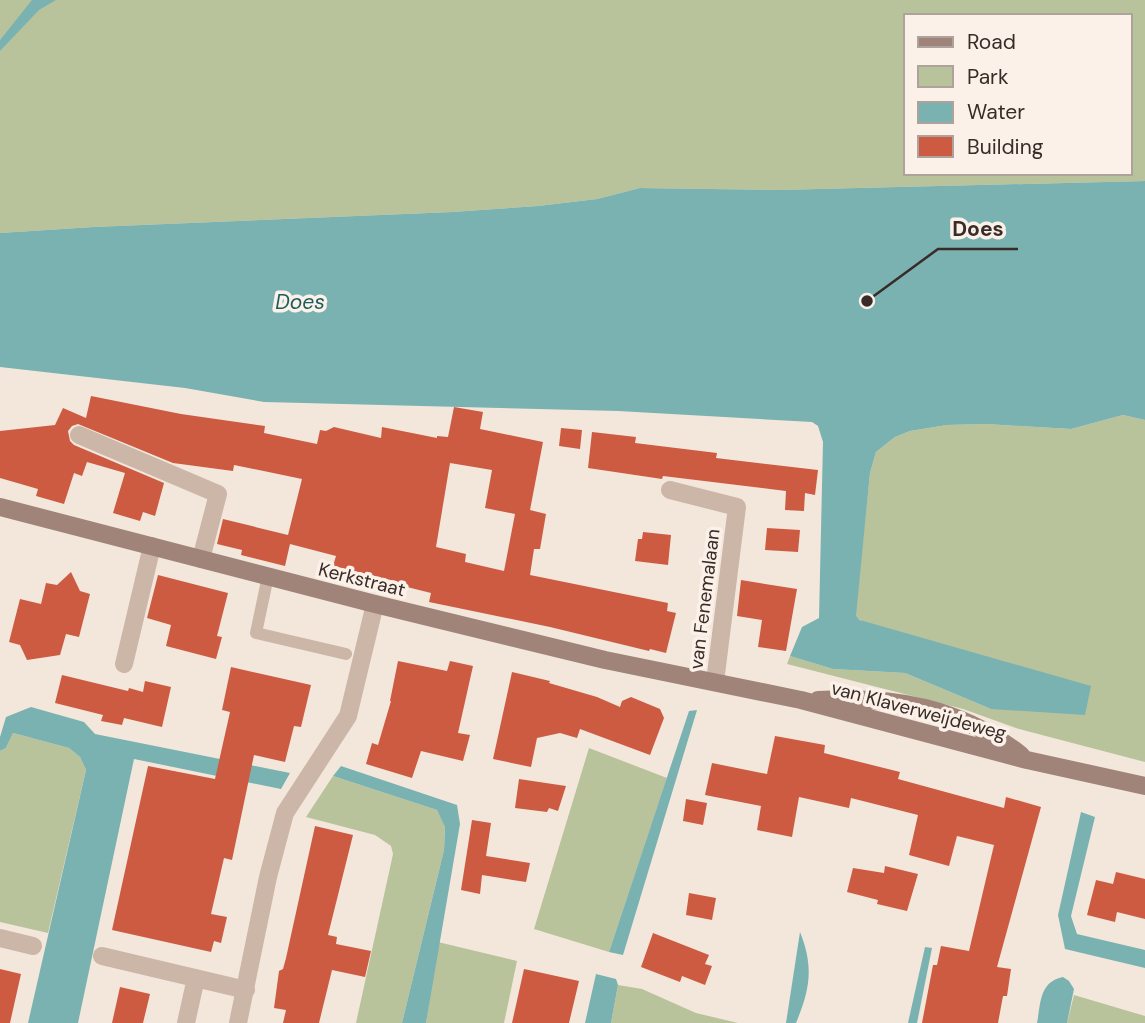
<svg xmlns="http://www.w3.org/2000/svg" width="1145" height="1023" font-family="'DM Sans',sans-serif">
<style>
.green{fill:#b9c39b;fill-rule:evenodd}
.water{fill:#7ab2b1}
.building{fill:#cc5b42;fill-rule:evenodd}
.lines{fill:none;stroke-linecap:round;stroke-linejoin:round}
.lane{stroke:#ccb6a7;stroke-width:12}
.street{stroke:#ccb6a7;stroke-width:18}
.secondary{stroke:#a08479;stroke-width:18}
.labels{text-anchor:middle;stroke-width:7;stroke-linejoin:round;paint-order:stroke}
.street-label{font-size:19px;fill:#392c28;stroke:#fbf1e9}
.water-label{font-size:21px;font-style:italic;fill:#1b5c5c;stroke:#fbf1e9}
.leader{fill:none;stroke:#392c28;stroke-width:2.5}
.callout-dot{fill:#392c28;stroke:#fbf1e9;stroke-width:2.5}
.callout-label{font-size:21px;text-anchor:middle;font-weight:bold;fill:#392c28;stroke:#fbf1e9;stroke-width:7;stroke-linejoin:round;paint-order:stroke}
</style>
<rect width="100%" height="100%" fill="#f3e7dc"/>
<path class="green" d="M0 0H1145V181L778 190 640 188 597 199 538 206 452 212 93 227 0 233ZM905 16H1129V173H905Z
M1123 415 1145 420V762L1019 729 963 709 787 664 790 656 833 669 905 673 991 709 855 616 870 473 876 452 895 437 910 431 947 425 986 424 1071 429Z
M13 733 69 748 80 757 86 770 48 933 0 922V751L6 748Z
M589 748 667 778 609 952 534 929Z
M333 776 437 810 445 826 444 850 402 1023H356L393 854 391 846 375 835 306 817Z
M438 942 517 961 504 1023H426Z
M618 985 642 989 696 1013 738 1023H611Z
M1074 995 1145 1016V1023H1067Z"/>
<path class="water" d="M32 0H56L39 10 0 51V40Z
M1145 181V420L1123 415 1071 429 986 424 947 425 910 431 895 437 876 452 870 473 856 616 860 620 1091 686 1085 715 991 709 905 673 833 669 790 656 802 627 819 618 823 442 818 426 812 422 618 411 264 402 185 388 0 367V233L93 227 452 212 538 206 597 199 640 188 778 190Z
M31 707 84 722 95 734 290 773 281 789 134 759 78 1023H28L86 770 80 757 69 748 13 733 6 748 0 751V737L6 717Z
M697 710 623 955 609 952 689 711Z
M341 766 457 805 460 824 426 1023H402L444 850 445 827 437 810 333 776Z
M1081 812 1095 817 1071 916 1077 934 1145 950V968L1065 949 1058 915Z
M800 932C814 967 810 989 796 1023H786Z
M925 947 932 948 917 1023H908Z
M596 974 616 979 618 985 611 1023H585Z
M1063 977 1069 981 1074 989 1067 1023H1037C1041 1003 1039 982 1063 977Z"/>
<path class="building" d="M91 396 181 414 265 426 264 433 317 444 320 430 326 431 334 427 381 438 382 427 437 438V436L448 437 454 407 483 412 480 429 543 442 530 510 546 514 540 549H534L530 575 668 603 667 611 676 613 666 653 650 649 649 651 550 627 429 602 431 593 399 585V582L333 566 336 556 290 544 285 566 241 555 242 550 217 544 223 519 288 535 302 479 234 465 233 471 173 463 78 424 72 426 68 431 70 441 74 445 164 483 155 516 143 512 140 521 113 513 125 473 87 462 82 476 74 473 64 504 36 496 38 489 0 478V431L55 425 63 408 86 418ZM450 463 492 470 485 508 515 514 504 571 465 562 466 554 436 547Z
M561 428 582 430 580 449 559 446Z
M592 432 636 437 635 443 717 453 716 458 818 470 815 495 805 493 804 511 785 510 786 491 663 476 662 479 588 468Z
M767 528 800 530 798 552 765 550Z
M643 532 671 535 668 565 635 561 638 539H642Z
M71 572 80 591 90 594 79 637 66 634 60 655 27 660 20 645 9 642 20 599 41 604 46 583 57 585Z
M158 575 228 593 217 636 222 637 216 659 166 646 171 625 147 618Z
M741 580 797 589 786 651 758 647 762 620 737 616Z
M398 661 447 671 450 661 473 666 458 733 470 735 463 761 421 751 412 778 366 764 372 743 378 745 391 701H390Z
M231 667 311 685 301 727 294 726 285 762 254 755 232 860 224 858 211 914 227 917 221 943 214 941 211 952 112 930 148 766 215 779 230 712 222 710Z
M512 672 550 681 549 683 597 697 620 707 622 701 631 697 660 709 664 718 650 755 580 729 577 738 560 733 537 738 531 767 493 759Z
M62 675 128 691 129 688 143 692 145 681 171 687 162 727 124 718 122 725 101 721 103 715 55 703Z
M775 736 825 745 824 753 900 772 898 779 1004 808 1006 797 1041 807 997 967 1011 969 1007 996H1003L998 1023H922L933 965H937L941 946 969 951 994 845 957 836 949 866 909 855 918 815 851 798 849 808 799 797 792 837 757 830 761 806 705 795 712 763 767 774Z
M519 779 566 786 558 811 549 808 547 812 515 808Z
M686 799 707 803 703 825 683 821Z
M472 820 491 823 486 856 530 863 526 882 482 875 480 894 461 890Z
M315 826 353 835 328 935 337 937 336 944 371 951 365 977 332 970 319 1023H283L286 1010 274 1008 279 971 283 969 286 958Z
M885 866 918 874 907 911 877 904 878 900 847 892 853 868 884 873Z
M1116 872 1145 879V919L1117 912 1115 922 1087 915 1096 880 1113 884Z
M689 893 716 898 712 920 686 915Z
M653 933 709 955 705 964 712 966 705 985 682 976 680 982 641 967Z
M0 969 21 974 10 1023H0Z
M524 969 579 981 569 1023H512Z
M120 987 150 994 143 1023H112Z"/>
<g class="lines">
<path class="lane" d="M268 576 256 633 346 654"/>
<path class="street" d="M79 435 218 494 201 559
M670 490 737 507 715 682
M124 664 152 546
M0 938 33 946
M102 956 246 990
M186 1023 196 978
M238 1023 268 877 285 813 348 716 375 604"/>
<path class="secondary" d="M0 507 375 604 605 660 801 700 1027 760 1145 786
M818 700C895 696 959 707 1021 755"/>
</g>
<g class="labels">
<g class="street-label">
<text transform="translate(362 579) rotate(14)" y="7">Kerkstraat</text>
<text transform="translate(704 599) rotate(-83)" y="7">van Fenemalaan</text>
<text transform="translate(919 710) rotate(15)" y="7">van Klaverweijdeweg</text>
</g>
<g class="water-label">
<text x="300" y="309">Does</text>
</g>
</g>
<path class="leader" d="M867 301L938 249H1018"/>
<circle class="callout-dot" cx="867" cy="301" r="7"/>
<g class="callout-label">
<text x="978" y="236">Does</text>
</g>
<rect x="904" y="14" width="228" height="161" fill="#fbf1e9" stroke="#ada29c" stroke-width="2"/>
<rect x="918" y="37" width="35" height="10" fill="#a08479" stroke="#ada29c" stroke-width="2"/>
<text x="967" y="49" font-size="21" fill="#392c28">Road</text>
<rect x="918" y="66" width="35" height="21" fill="#b9c39b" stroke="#ada29c" stroke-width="2"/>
<text x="967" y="84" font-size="21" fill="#392c28">Park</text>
<rect x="918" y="102" width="35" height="21" fill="#7ab2b1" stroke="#ada29c" stroke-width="2"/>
<text x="967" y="119" font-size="21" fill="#392c28">Water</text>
<rect x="918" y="136" width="35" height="21" fill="#cc5b42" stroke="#ada29c" stroke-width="2"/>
<text x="967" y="154" font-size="21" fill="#392c28">Building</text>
</svg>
